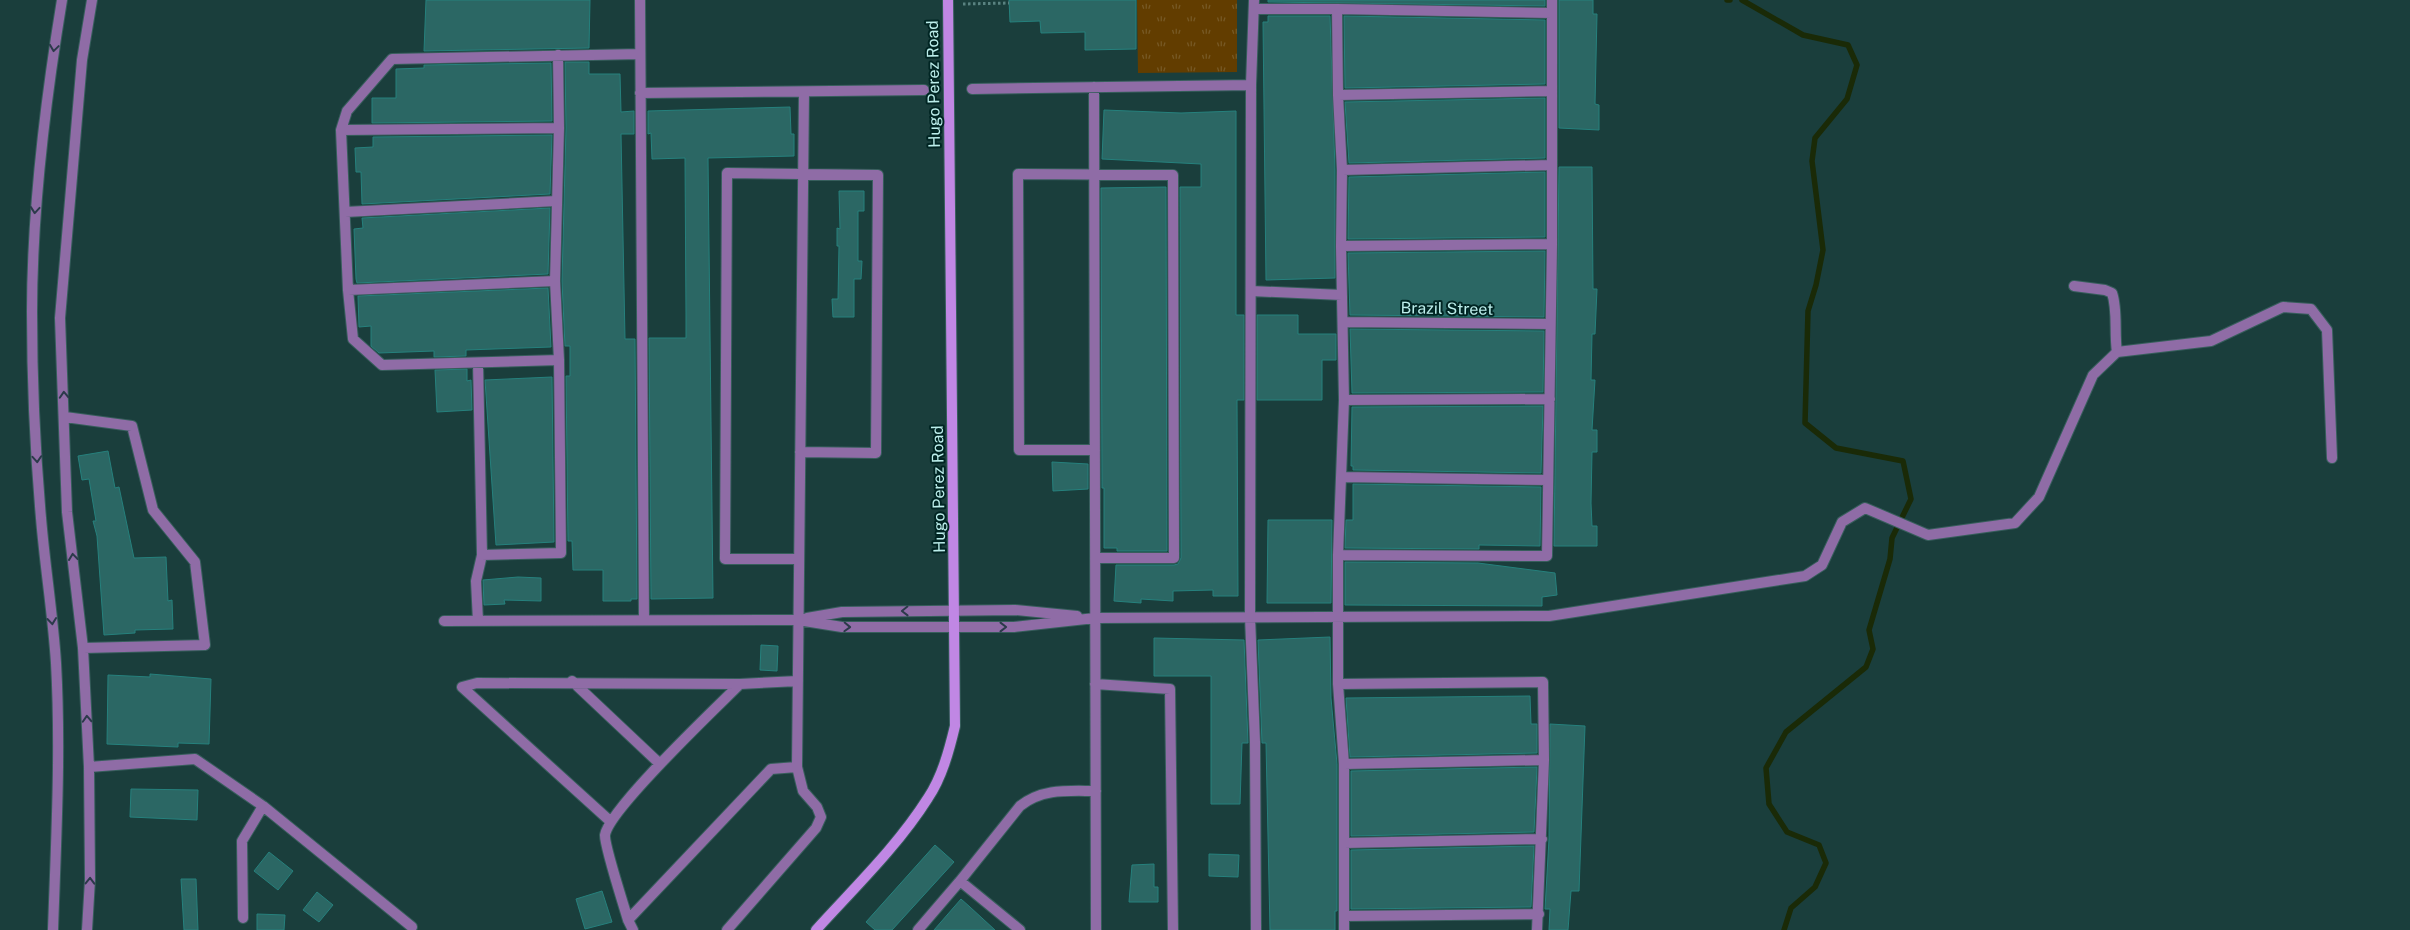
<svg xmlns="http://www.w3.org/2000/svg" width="2410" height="930" font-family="'Public Sans',sans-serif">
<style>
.grass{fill:url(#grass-tufts)}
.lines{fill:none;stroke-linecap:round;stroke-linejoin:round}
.stream{stroke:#1a2a07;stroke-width:5.5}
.building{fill:#2b6764;stroke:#26817d}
.lane-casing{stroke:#375e5c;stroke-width:12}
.street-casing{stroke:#375e5c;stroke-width:12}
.secondary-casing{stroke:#375e5c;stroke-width:12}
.path{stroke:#598280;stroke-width:3;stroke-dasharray:2.5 2.5;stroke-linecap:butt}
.lane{stroke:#8f6ca6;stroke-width:10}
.street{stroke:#8f6ca6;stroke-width:10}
.secondary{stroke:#c087e4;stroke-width:10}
.oneway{stroke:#2b3a4a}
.labels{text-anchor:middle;stroke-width:4;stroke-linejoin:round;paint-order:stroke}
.street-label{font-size:16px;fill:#bceeeb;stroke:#002523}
</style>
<defs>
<pattern id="grass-tufts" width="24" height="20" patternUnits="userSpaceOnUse" patternTransform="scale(1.25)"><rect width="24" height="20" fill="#623d00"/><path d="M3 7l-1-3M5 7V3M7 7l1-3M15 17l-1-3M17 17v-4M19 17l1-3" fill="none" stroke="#775925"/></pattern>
</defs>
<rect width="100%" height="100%" fill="#1a3e3c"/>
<path class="grass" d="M1137 0H1237V72L1138 73Z"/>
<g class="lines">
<path class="stream" d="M1727 0H1730
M1742 0 1803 35 1848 45 1857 65 1847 99 1815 138 1812 161 1823 250 1816 285 1808 311 1805 423 1836 448 1903 461 1911 499 1892 538 1890 559 1869 630 1873 649 1866 667 1786 732 1766 768 1769 804 1787 832 1819 845 1826 863 1815 887 1791 908 1784 930"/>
</g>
<path class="building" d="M426 0H590L589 48 424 51Z
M1009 0H1136V49L1085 50V32L1041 33 1040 21 1010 22Z
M1268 0H1545V6L1268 2Z
M1559 0H1593V14H1597L1595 104 1599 105V130L1559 128Z
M1268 16H1330L1335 170V278L1266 280 1263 22H1268Z
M1344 16 1545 20V84L1345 88Z
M565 62H589V74H620L621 112 634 111V134H621L625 339H635L637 599H631V601H603V570H573L572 541H568L566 376H570V346H565L562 281 566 128Z
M551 63 552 121 372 123V98H396V69L424 68V65Z
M1545 98V158L1349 163 1345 102Z
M790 107 791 134H794V156L708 158 713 598 651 599 649 338H686V316L685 158 652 159 651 133 648 134V111Z
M1104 110 1181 113 1236 111V315H1244V400H1237L1238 596H1213V590L1173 591V601L1141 599V603L1114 601 1116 565H1174L1178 564 1181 558 1180 187H1201V164L1102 159Z
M552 135 550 194 362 204 361 172H356L355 148 373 147V137Z
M1559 167H1592L1593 289H1597L1595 334H1592L1591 380H1595L1592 430H1597V452H1592L1591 503 1592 526H1597V546H1554Z
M1545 172V237L1348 239 1349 177Z
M1166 187 1167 551H1117V548H1104V488H1102L1101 188Z
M839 191H864V211H858V261H862L861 279H854V317H833L832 299H838L839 246H837V228L840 229Z
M550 208 548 274 357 283 356 279 354 229 363 228 362 218Z
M1545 251 1544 317 1350 315 1348 253Z
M548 288 551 347 466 350V356L434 357V351L379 353 371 346V326L359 327 358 296Z
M1257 315H1298V334H1336V360H1322V400H1257Z
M1350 329 1544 331 1543 392 1352 393Z
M467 369V381L471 380 472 410 437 412 435 370Z
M552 377 554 542 496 545 485 380Z
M1543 406 1541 473 1353 470V466H1351L1352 407Z
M108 451 115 488 119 487 134 558 166 557 168 601 172 600 173 629 135 630V633L104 635 97 536 93 521H96L89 479 82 480 78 456Z
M1052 462 1088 464V489L1053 491Z
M1353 484 1541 487 1540 546 1479 545V549L1345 548 1346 520H1353Z
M1268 520H1332L1331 603H1267Z
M1345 562 1478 563 1555 573 1557 595 1542 597V606L1345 605Z
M518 577 541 578V601L504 600 505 604 484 605 483 580Z
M1330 637 1331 698 1337 764V911H1335V930H1270L1266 743H1262L1258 640Z
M1154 638 1244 640 1248 743H1242L1240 804H1211V676H1154Z
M761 645 778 646 777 671 760 670Z
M150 674 211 679 209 744 178 743V747L107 744 108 675 150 677Z
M1530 696 1531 724H1537V753L1350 757 1346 698Z
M1550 724 1585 726 1579 891H1571L1568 930H1549L1550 909H1545L1549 839Z
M1537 767 1534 832 1351 836V771Z
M131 789 198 790 197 820 130 817Z
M935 845 954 862 892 930H875L866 922Z
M1534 846 1531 907 1351 909V850Z
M269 852 293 871 278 890 254 871Z
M1209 854 1239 855 1238 877 1209 876Z
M1154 864V887H1158V902H1129L1132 865Z
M181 879H196L198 930H184Z
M602 891 612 922 585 929 576 899Z
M317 892 333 905 319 922 303 910Z
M961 899 970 907 995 930H934Z
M257 914 285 915 284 930H257Z"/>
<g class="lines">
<defs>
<path id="lane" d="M2074 286 2105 290 2112 293C2118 310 2114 333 2117 352"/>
<path id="street" d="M640 0 644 620
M1254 0 1251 85 1250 617 1255 742 1256 930
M1254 9H1337
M1094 87 1096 930
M972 89 1251 85
M640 93 924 90
M1338 95 1552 91
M341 130 559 128
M1342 170 1551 165
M345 212 556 201
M1341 246 1552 244
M348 290 555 281
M1251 291 1342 295
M1343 322 1550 324
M559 360 382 365 353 339 348 290 341 130 347 111 392 59 640 54
M1344 400 1550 399
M65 417 132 426 153 510 195 562 205 645 83 648
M1095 450H1019L1018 174 1173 175 1174 558H1095
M1341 477 1548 480
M482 555 561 553 559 360 555 281 559 128 558 55
M1338 555 1547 556 1552 244V0
M799 559H725L727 173 878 175 876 453 800 452
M807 618 842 612 1015 610 1077 616
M444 621 798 620 842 627H1014L1095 618 1549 616 1805 576 1822 565 1842 522 1865 508 1928 535 2015 523 2039 497 2093 375 2117 352 2211 341 2283 307 2311 309 2327 330 2332 458
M478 621 476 581 482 555 478 363
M572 681 660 764
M1095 684 1170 689 1173 930
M1338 684 1543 682 1544 760 1537 930
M462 687 477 683 740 684 798 681
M462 687 610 821
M1344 764 1544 760
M89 767 195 759 263 806 412 927
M1344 843 1542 839
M960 881 1020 930
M1344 916 1539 914
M243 918 242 841 263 806
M628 920 771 769 797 767
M53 930C56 841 61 752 56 663 53 615 45 567 41 518 35 450 32 381 32 312 32 208 45 103 62 0
M87 930 90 880 89 767 83 648 67 512 60 318 82 60 92 0
M633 930 628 920C624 906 604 845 605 835 609 809 716 708 740 684
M727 930 816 828 821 817 817 807 803 791 797 767 804 92
M918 930 960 881 1020 806C1043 788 1068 791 1096 791
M1344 930V764L1338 684V555L1344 400 1341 246 1342 170 1338 95 1337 9 1552 13"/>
<path id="secondary" d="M816 930C854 888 897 847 928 798 942 777 949 751 955 726L948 0"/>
</defs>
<use href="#lane" class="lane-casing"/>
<use href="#street" class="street-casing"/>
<use href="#secondary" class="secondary-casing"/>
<path class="path" d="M963 4 1009 3"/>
<use href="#lane" class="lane"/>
<use href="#street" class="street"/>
<use href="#secondary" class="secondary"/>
</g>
<defs><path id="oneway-chevron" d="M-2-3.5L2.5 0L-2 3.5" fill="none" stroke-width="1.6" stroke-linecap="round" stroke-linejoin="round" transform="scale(1.25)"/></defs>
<g class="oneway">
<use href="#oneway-chevron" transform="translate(54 48) rotate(98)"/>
<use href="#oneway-chevron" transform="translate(35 210) rotate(95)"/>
<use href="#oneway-chevron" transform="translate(64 395) rotate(-93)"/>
<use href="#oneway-chevron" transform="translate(37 459) rotate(86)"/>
<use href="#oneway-chevron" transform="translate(73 557) rotate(-97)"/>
<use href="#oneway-chevron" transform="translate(905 611) rotate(179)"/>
<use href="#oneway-chevron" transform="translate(52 621) rotate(84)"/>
<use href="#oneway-chevron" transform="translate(847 627) rotate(2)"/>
<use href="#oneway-chevron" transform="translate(1003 627)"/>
<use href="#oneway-chevron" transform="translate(87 719) rotate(-93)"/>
<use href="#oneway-chevron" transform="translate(90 881) rotate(-89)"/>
</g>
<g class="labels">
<g class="street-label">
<text transform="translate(933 84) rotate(-91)" y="6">Hugo Perez Road</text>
<text transform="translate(1447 308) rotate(1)" y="6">Brazil Street</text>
<text transform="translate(938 489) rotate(-91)" y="6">Hugo Perez Road</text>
</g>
</g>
</svg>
